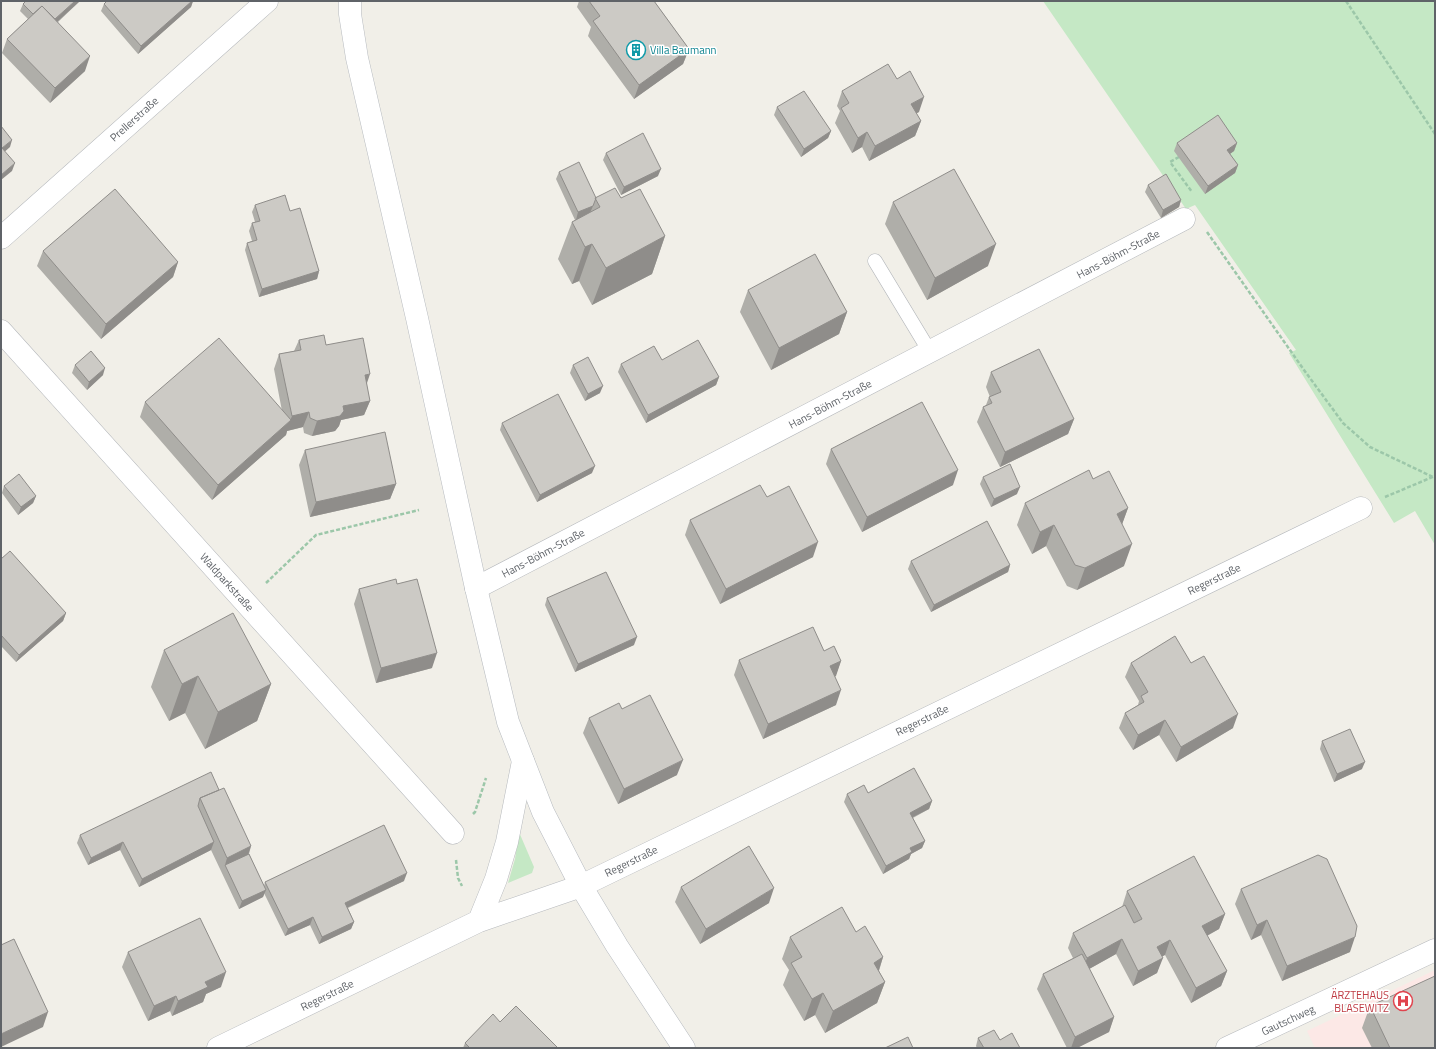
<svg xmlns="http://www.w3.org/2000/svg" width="1436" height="1049" font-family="'Titillium Web',sans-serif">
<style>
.medical{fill:#fce8e6}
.green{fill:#c5e8c5}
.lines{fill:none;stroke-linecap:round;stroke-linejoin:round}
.lane-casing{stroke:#b5b8bc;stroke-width:15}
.street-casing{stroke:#b5b8bc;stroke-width:23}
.secondary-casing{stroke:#b6babf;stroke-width:23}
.path{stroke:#9cc7a9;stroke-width:2.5;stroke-dasharray:4 2;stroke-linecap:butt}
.lane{stroke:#fff;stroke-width:14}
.street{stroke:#fff;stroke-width:22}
.secondary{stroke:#fff;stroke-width:22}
.wall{fill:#afaea9}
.shaded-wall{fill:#8f8d8a}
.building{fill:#cccac5;stroke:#8f8d8a}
.labels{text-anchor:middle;stroke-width:3;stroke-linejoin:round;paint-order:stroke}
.culture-label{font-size:11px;fill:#0d838f;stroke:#fff;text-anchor:start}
.street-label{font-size:11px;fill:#5f6368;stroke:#fff}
.health-label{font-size:11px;fill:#be3a42;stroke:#fff;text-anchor:end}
</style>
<rect width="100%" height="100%" fill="#f1efe8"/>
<path class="medical" d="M1435 970V1048H1315L1307 1031Z"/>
<path class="green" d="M1043 1H1435V545L1415 511 1394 523 1289 353 1296 350 1195 205 1186 209Z
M519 832 534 867 532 873 508 883 515 859Z"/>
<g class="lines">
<defs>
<path id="lane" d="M875 261 930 352"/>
<path id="street" d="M1 238 267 1
M1 331 453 833
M476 588 1184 219
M479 921 496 879 507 842 523 761
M218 1048 479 921 581 886 1361 508
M1227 1048 1435 950"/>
<path id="secondary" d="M350 1V14L357 58 417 318 476 588 508 722 543 812 581 886 617 946 684 1048"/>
</defs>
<use href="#lane" class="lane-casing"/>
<use href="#street" class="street-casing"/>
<use href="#secondary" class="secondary-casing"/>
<path class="path" d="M1346 1 1435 134
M1179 157 1170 162 1192 192
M1207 232 1304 370 1343 423 1370 447 1433 477
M1385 497 1435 476
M266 583 316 535 419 510
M473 814 475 812 486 778
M456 860 458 878 462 886"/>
<use href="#lane" class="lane"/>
<use href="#street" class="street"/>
<use href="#secondary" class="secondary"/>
</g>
<path class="wall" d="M80 1 58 22 85 71 50 103 2 53 7 39 28 19 20 11 23 4Z
M107 1H193L191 7 138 54 101 11 104 4Z
M579 1H654L689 49 683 64 634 99 588 36 591 27 577 7Z
M897 79 919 112 916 113 921 121 915 136 869 161 862 147 852 153 835 123 840 111 837 106 842 91Z
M777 107 831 131 828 138 801 157 774 115Z
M1177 143H1237L1234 151 1230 154 1238 165 1235 173 1205 194 1174 151Z
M606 153 658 176 621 195 603 160Z
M559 172 596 198H621L665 236 652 274 592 305 579 281 572 284 558 259 572 222 575 220 556 179Z
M1148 185 1181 200 1179 207 1161 218 1145 192Z
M893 202 988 266 927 300 885 224Z
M255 205 290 211 319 271 317 279 259 297 245 250 247 243 252 241 249 231 252 223 255 222 252 212Z
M43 251 178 262 173 277 101 339 37 266Z
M748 290 847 312 839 334 771 370 740 312Z
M299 340 326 345 366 384 370 401 364 415 341 420 339 426 335 431 312 436 304 433 303 427 287 431 286 435 212 500 140 417 145 402 282 411 274 369 279 354 294 351Z
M662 360 719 377 716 385 646 423 618 372 621 364Z
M75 365 103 375 87 390 72 373Z
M573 365 600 393 585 401 570 373Z
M991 372 1074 419 1068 434 1000 467 977 422 983 407 986 405 989 397H990L986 387Z
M502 423 592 473 537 502 500 430Z
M831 449 953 485 862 532 826 464Z
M305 450 396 484 390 499 310 517 299 465Z
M983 477 1017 494 991 507 980 484Z
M1093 479 1128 508 1122 524 1124 566 1077 590 1067 586 1046 546 1032 554 1017 525 1025 503Z
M4 486 36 496 33 503 18 515 2 493Z
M767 497 813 557 720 604 685 535 690 520Z
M1 559 66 613 63 621 16 662 1 646Z
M911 561 1010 565 1008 572 931 612 908 569Z
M397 584 432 668 376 683 354 604 359 589Z
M547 598 634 645 575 672 545 605Z
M164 650 271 684 257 721 205 749 185 713 169 721 151 687Z
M824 651 841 661 835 677 836 705 763 739 734 675 739 660Z
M1131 663H1191L1233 728 1176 762 1159 735 1133 750 1119 728 1125 713 1138 705 1139 701 1125 677Z
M622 709 677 775 618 804 583 733 589 718Z
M1322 741 1362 769 1334 782 1320 749Z
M219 790 251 846 249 854 264 886 265 882 404 881 348 908 354 922 351 929 319 944 310 925 285 936 264 893 263 897 239 909 211 850 139 887 120 850 88 865 77 843 80 835Z
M868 793 932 801 929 809 913 818 925 841 922 848 911 854 909 859 883 874 844 802 847 794Z
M681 887 769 903 700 944 675 902Z
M1241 889 1350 952 1282 981 1261 935 1251 940 1235 904Z
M1127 891 1225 914 1219 929 1207 936 1227 971 1221 986 1191 1003 1165 955 1162 956 1157 973 1133 986 1116 954 1089 969 1114 1017 1109 1032 1077 1048H1067L1037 989 1043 974 1073 958 1068 948 1073 933 1122 907Z
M856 932 883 957 879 971 885 982 877 1003 825 1033 815 1015 804 1021 783 985 789 970 782 959 790 937Z
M128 952 221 987 206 994 203 1002 172 1016 170 1011 148 1021 122 967Z
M1370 1006 1435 1048H1372L1362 1028Z
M978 1038 1000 1040 1020 1048H977L976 1046Z
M465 1043 470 1048H463Z"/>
<path class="shaded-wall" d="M75 1H80L47 31 50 24Z
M192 1H193L191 7 138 54 141 46Z
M689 49 683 64 634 99 639 85Z
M90 56 85 71 50 103 55 88Z
M924 97 919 112 906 119 911 104Z
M921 121 915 136 869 161 875 146Z
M831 131 828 138 801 157 804 149Z
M867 132 862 147 852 153 858 138Z
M12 140 10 147 1 155 2 148Z
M1237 143 1234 151 1224 158 1227 150Z
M15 163 12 171 1 180V175Z
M1238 165 1235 173 1205 194 1208 186Z
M661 169 658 176 621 195 624 187Z
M1181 200 1179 207 1161 218 1163 210Z
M593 206 590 213 576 220 578 212Z
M665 236 652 274 592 305 606 268Z
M592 244 579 281 572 284 585 247Z
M996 244 988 266 927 300 935 278Z
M178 262 173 277 101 339 106 324Z
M319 271 317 279 259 297 262 289Z
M847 312 839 334 771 370 779 348Z
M105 368 103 375 87 390 89 382Z
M370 374 365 389V375Z
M719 377 716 385 646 423 648 415Z
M603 386 600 393 585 401 588 394Z
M370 401 364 415 341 420 339 426 335 431 312 436 317 421 343 406Z
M309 412 303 427 287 431 286 435 212 500 218 485 290 421 292 416Z
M1074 419 1068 434 1000 467 1005 452Z
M595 466 592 473 537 502 540 495Z
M958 470 953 485 862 532 867 517Z
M396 484 390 499 310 517 316 502Z
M1020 487 1017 494 991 507 994 499Z
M36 496 33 503 18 515 21 507Z
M1128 508 1120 530 1117 514Z
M1054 525 1046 546 1032 554 1040 532Z
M818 542 813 557 720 604 726 589Z
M1132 544 1124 566 1077 590 1085 568Z
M1010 565 1008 572 931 612 934 605Z
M66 613 63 621 16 662 19 655Z
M637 637 634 645 575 672 578 664Z
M437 653 432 668 376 683 381 668Z
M841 661 836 676 825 681 830 666Z
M198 676 185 713 169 721 182 684Z
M271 684 257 721 205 749 218 712Z
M841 690 836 705 763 739 768 724Z
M1238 714 1233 728 1176 762 1181 747Z
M1165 720 1159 735 1133 750 1138 735Z
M683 760 677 775 618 804 624 789Z
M1365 762 1362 769 1334 782 1337 774Z
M932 801 929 809 907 820 910 813Z
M925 841 922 848 911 854 909 859 883 874 886 866 910 848Z
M123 842 120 850 88 865 91 858Z
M214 842 211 850 139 887 142 879Z
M251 846 246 861 225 865 227 858Z
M407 873 404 881 342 910 345 903Z
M774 888 769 903 700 944 706 929Z
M266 890 263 897 239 909 242 901Z
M1225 914 1219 929 1197 941 1202 926Z
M313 917 310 925 285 936 288 929Z
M1267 920 1261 935 1251 940 1257 925Z
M354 922 351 929 319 944 322 937Z
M1355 937 1350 952 1282 981 1287 966Z
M1122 939 1116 954 1082 973 1087 958Z
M1170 940 1165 955 1151 962 1157 947Z
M883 957 876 979 874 963Z
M1163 958 1157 973 1133 986 1138 971Z
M1227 971 1221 986 1191 1003 1196 988Z
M226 972 221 987 206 994 203 1002 172 1016 178 1001 205 982Z
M885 982 877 1003 825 1033 833 1011Z
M823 993 815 1015 804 1021 812 999Z
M176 996 170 1011 148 1021 154 1006Z
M48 1012 43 1027 1 1047V1034Z
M1114 1017 1109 1032 1077 1048H1071L1075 1037Z"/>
<path class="building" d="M26 1H75L55 19 42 6 33 14 23 4Z
M107 1H192L141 46 104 4Z
M589 1H654L689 49 639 85 593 21 600 16Z
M42 6 90 56 55 88 7 39Z
M888 64 897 79 910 71 924 97 911 104 921 121 875 146 867 132 858 138 841 108 849 103 842 91Z
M804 91 831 131 804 149 777 107Z
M1218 115 1237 143 1227 150 1238 165 1208 186 1177 143Z
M1 126 12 140 2 148 15 163 1 175Z
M643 133 661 169 624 187 606 153Z
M579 162 596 198 593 206 578 212 559 172Z
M954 169 996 244 935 278 893 202Z
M1166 174 1181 200 1163 210 1148 185Z
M615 188 621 198 640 189 665 236 606 268 592 244 585 247 572 222 600 207 595 198Z
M115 189 178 262 106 324 43 251Z
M285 195 290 211 300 208 319 271 262 289 247 243 257 240 252 223 260 221 255 205Z
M815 254 847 312 779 348 748 290Z
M324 335 326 345 363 338 370 374 365 375 370 401 343 406 344 411 340 416 317 421 310 418 309 412 292 416 279 354 301 350 299 340Z
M219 338 291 420 218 485 145 402Z
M698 340 719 377 648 415 621 364 654 346 662 360Z
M1039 349 1074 419 1005 452 983 407 992 403 989 397 1001 392 991 372Z
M91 351 105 368 89 382 75 365Z
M588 357 603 386 588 394 573 365Z
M558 394 595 466 540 495 502 423Z
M922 402 958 470 867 517 831 449Z
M385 432 396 484 316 502 305 450Z
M1010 464 1020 487 994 499 983 477Z
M1089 470 1093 479 1109 471 1128 508 1117 514 1132 544 1085 568 1075 565 1054 525 1040 532 1025 503Z
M19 474 36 496 21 507 4 486Z
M760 485 767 497 789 486 818 542 726 589 690 520Z
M987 521 1010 565 934 605 911 561Z
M10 551 66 613 19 655 1 635V559Z
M606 572 637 637 578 664 547 598Z
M396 579 397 584 417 579 437 653 381 668 359 589Z
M233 613 271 684 218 712 198 676 182 684 164 650Z
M813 627 824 651 834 646 841 661 830 666 841 690 768 724 739 660Z
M1175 636 1191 663 1204 656 1238 714 1181 747 1165 720 1138 735 1125 713 1144 702 1141 696 1148 692 1131 663Z
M650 695 683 760 624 789 589 718 619 703 622 709Z
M1350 729 1365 762 1337 774 1322 741Z
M914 768 932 801 910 813 925 841 910 848 912 852 886 866 847 794 864 785 868 793Z
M211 772 219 790 200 798 198 806 214 842 142 879 123 842 91 858 80 835Z
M224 788 251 846 227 858 200 798Z
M384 825 407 873 345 903 354 922 322 937 313 917 288 929 265 882Z
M749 846 774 888 706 929 681 887Z
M249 854 266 890 242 901 225 865Z
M1318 855 1327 859 1357 926 1355 937 1287 966 1267 920 1257 925 1241 889Z
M1194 856 1225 914 1202 926 1227 971 1196 988 1170 940 1157 947 1163 958 1138 971 1122 939 1087 958 1073 933 1125 905 1134 923 1142 919 1127 891Z
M842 907 856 932 865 926 883 957 874 963 885 982 833 1011 823 993 812 999 791 963 802 957 790 937Z
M200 918 226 972 205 982 208 987 178 1001 176 996 154 1006 128 952Z
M14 939 48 1012 1 1034V945Z
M1082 954 1114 1017 1075 1037 1043 974Z
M1435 976V1048H1390L1370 1006Z
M516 1006 558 1048H470L465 1043 493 1014 500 1022Z
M994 1030 1000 1040 1012 1033 1020 1048H984L978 1038Z
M908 1037 913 1048H885Z"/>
<defs>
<symbol id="building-ring" viewBox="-11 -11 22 22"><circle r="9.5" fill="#fff" stroke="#0f9aa8" stroke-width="1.5"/><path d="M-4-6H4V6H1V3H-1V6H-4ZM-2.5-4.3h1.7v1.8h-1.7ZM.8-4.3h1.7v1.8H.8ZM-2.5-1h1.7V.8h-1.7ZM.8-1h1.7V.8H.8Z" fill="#0f9aa8"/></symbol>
<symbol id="hospital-ring" viewBox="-11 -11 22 22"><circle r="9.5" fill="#fff" stroke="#e0444e" stroke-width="1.5"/><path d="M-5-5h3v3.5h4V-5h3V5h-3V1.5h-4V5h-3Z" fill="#e0444e"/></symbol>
</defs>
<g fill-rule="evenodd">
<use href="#building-ring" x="625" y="39" width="22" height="22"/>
<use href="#hospital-ring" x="1392" y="990" width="22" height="22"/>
</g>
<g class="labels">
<g class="culture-label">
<text x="650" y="54">Villa Baumann</text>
</g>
<g class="street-label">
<text transform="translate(134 119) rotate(-42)" y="4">Prellerstraße</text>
<text transform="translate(1118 254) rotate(-28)" y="4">Hans-Böhm-Straße</text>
<text transform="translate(830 404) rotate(-28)" y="4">Hans-Böhm-Straße</text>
<text transform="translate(543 553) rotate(-28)" y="4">Hans-Böhm-Straße</text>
<text transform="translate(1214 579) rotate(-26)" y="4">Regerstraße</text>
<text transform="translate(227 582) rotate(48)" y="4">Waldparkstraße</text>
<text transform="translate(922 720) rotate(-26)" y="4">Regerstraße</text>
<text transform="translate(631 861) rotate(-26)" y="4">Regerstraße</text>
<text transform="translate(327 995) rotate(-26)" y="4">Regerstraße</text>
<text transform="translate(1288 1020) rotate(-25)" y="4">Gautschweg</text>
</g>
<g class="health-label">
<text x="1389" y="999">ÄRZTEHAUS<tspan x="1389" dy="13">BLASEWITZ</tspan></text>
</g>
</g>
<rect width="1436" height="1049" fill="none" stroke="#5f6368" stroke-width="4"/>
</svg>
